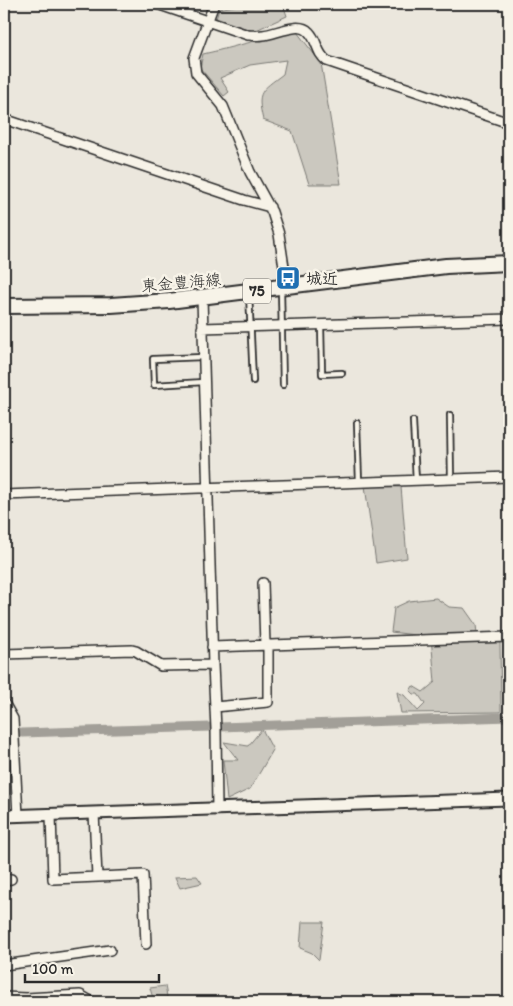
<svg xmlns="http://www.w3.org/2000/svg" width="513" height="1006" font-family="Itim,'Klee One',sans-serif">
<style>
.green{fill:#cbc8bf;stroke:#7b7a75}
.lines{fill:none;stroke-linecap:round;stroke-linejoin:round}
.canal{stroke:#a29f98;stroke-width:9}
.service-casing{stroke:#2b2b2b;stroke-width:8}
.minor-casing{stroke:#2b2b2b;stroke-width:12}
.tertiary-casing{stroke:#2b2b2b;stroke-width:15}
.primary-casing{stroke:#2b2b2b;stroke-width:18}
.service{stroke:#f7f3e8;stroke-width:4.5}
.minor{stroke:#f7f3e8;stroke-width:9}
.tertiary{stroke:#f7f3e8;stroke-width:11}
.primary{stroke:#f7f3e8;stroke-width:14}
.labels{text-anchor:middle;stroke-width:5;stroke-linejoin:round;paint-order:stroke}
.shield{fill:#f7f3e8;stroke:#686764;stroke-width:1}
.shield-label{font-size:15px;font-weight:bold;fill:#2b2b2b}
.poi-label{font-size:16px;font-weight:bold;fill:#2b2b2b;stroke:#f7f3e8;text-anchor:start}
.street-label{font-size:16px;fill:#2b2b2b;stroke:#f7f3e8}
</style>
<rect width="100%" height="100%" fill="#ebe7dd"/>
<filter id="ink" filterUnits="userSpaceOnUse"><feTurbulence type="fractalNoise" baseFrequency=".02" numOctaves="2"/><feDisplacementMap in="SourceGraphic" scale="10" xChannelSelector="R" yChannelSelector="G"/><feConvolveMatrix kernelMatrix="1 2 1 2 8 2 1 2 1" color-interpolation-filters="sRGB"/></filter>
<g filter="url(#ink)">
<path class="green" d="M243 4H283L287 16 254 31 216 19 219 9Z
M297 32 321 63 341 184H309L292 131 263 120C256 91 261 91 283 74L286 60 250 65 220 78 229 92 224 96 200 68 203 54C235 47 265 37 297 32Z
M365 486 401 487 407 558 376 563Z
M436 598 449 607 464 608 476 625 478 642H500L501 712 401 713 397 692 404 695 418 711 425 704 418 694H413L410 691 413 686 423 692 435 682 431 637 391 632 394 608 409 601Z
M262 729 273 750 250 789 227 800 223 760H238L224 742 248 746Z
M197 876 202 883 180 888 175 877Z
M302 922H324L319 960 312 953 300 948Z
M165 986 168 1002H154L150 988Z"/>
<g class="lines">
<path class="canal" d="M220 727 509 717
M22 733 211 727
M4 734 10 733"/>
<defs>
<path id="service" d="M281 289 283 385
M249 293 253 381
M321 325 322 374 342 373
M203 357 153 359 154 385 204 382
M450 415 451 479
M413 421 416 481
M357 423 359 482"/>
<path id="minor" d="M157 4 248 35C253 35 258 36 263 35 276 34 299 21 309 32 318 41 316 53 327 61L509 123
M214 4 194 58 196 73 223 106 250 172 272 212 279 234 287 287
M4 119 244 200 270 207
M202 298 213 665 216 729 217 810
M202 328 509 319
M4 495 509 477
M263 583 265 645
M212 647 509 637
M4 654 132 650 136 651 161 666 213 665
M4 703 13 719 18 816
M215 707 268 702V645
M94 813 97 877
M51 815 53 879 143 875 146 944
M4 880 11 879
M4 965 110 950
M4 997 26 998 80 995 92 1002"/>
<path id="tertiary" d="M4 816 509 799"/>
<path id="primary" d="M4 306 111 305 169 301 446 266 509 263"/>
</defs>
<use href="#service" class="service-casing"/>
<use href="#minor" class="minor-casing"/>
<use href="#tertiary" class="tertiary-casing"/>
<use href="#primary" class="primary-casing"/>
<use href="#service" class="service"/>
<use href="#minor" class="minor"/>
<use href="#tertiary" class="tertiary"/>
<use href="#primary" class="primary"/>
</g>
</g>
<defs>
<symbol id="bus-square" viewBox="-11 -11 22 22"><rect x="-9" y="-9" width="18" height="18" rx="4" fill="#1f6fb2" stroke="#f7f3e8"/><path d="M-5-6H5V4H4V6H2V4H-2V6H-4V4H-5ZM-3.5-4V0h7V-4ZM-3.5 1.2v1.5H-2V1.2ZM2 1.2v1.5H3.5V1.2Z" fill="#fff"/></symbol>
</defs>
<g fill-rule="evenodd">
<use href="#bus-square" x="274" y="264" width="28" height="28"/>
</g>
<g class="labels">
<rect class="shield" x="243" y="278.5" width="28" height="25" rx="4"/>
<g class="shield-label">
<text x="257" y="296">75</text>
</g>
<g class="poi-label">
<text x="306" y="284">城近</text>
</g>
<g class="street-label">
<text transform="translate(181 282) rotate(-5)" y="6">東金豊海線</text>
</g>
</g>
<rect width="513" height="1006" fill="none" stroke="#f7f3e8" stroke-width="20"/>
<rect x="10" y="10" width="493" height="986" fill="none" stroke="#2b2b2b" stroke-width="2" filter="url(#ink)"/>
<path d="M25 974v8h134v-8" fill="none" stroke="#2b2b2b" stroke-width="2.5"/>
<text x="32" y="974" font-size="15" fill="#2b2b2b" stroke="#f7f3e8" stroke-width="4" paint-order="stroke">100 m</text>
</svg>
